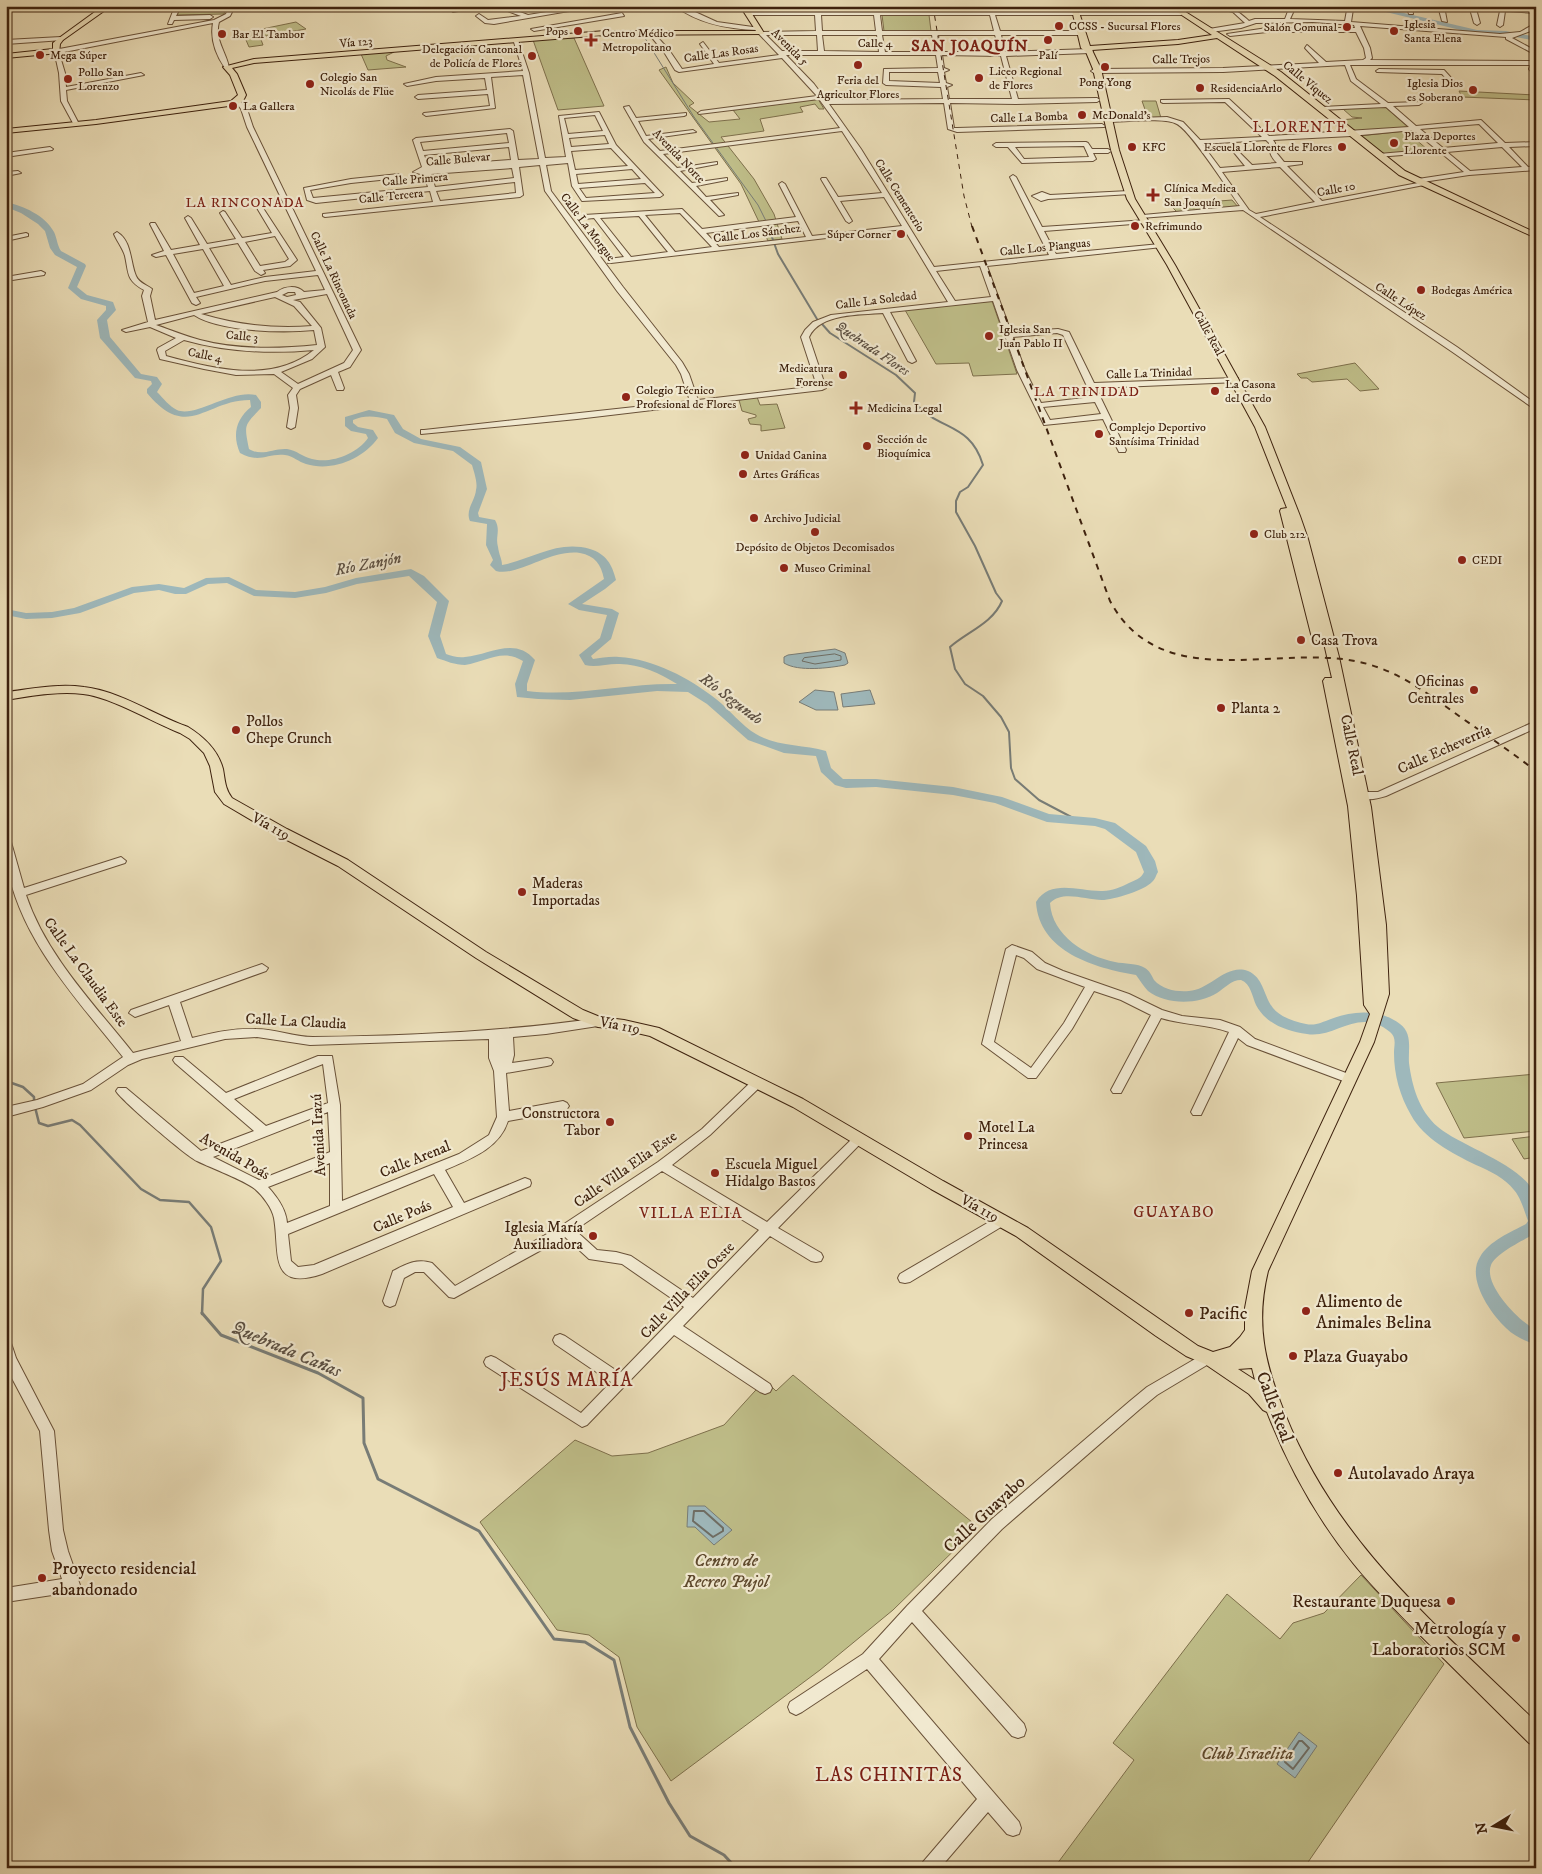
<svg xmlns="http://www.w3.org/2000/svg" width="1542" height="1874" font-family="'IM FELL DW Pica',serif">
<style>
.green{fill:#bfbe89;stroke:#7e704c}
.water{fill:#9eb8bb;stroke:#787c76}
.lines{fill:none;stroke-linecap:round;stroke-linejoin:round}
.shore-far1{stroke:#6e6d64;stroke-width:1}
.shore{stroke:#6e6d64;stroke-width:2}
.stream-far3{stroke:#787c76;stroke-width:1}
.stream-far2{stroke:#787c76;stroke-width:2}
.stream-far1{stroke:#787c76;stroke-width:2.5}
.stream{stroke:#787c76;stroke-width:3}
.river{fill:#9eb8bb;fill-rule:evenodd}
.minor-casing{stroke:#695138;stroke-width:2}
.major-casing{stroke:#3e220e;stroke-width:2}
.minor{fill:#f1e9d0;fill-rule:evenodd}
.major{fill:#eaddb7;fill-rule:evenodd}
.rail-far1{stroke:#3e220e;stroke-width:1;stroke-dasharray:5 5;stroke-linecap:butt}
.rail{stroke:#3e220e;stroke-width:2;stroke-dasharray:6 6;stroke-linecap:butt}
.poi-dot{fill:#8f2418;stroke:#f1e9d0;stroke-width:2}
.labels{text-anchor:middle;stroke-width:4.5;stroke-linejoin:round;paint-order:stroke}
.far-poi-label{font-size:12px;fill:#3e220e;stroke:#f1e9d0;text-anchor:start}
.far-street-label{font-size:12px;fill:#3e220e;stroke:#f1e9d0}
.far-neighbourhood-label{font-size:14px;letter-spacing:1px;fill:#7a1f14;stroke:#f1e9d0}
.far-water-label{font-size:14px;font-style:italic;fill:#5b4f42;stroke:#f1e9d0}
.far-quarter-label{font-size:15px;letter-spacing:1px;fill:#7a1f14;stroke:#f1e9d0}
.poi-label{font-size:15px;fill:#3e220e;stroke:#f1e9d0;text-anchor:start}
.street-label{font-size:15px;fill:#3e220e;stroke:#f1e9d0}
.far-district-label{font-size:16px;font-weight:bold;letter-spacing:1px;fill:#7a1f14;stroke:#f1e9d0}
.water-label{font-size:16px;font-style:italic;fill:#5b4f42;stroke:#f1e9d0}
.neighbourhood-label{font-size:16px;letter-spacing:1px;fill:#7a1f14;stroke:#f1e9d0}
.near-poi-label{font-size:18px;fill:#3e220e;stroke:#f1e9d0;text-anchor:start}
.near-street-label{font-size:18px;fill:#3e220e;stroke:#f1e9d0}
.near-park-label{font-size:18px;font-style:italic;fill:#5e492d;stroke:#f1e9d0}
.near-water-label{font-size:19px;font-style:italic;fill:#5b4f42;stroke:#f1e9d0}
.near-neighbourhood-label{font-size:19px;letter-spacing:1px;fill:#7a1f14;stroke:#f1e9d0}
</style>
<rect width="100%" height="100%" fill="#eaddb7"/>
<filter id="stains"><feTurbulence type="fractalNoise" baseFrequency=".004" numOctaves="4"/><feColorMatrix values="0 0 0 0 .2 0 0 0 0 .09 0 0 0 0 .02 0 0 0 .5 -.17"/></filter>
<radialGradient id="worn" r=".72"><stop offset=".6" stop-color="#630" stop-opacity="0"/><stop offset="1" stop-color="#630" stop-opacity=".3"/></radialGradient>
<path class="green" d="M181 6H226L224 14 177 15Z
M882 15H929L931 31H884Z
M296 22 306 29 260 37 263 45 249 47 243 33Z
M574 38 604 106 558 110 533 40Z
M394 52 386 56 387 60 406 67 368 70 361 54Z
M666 67 673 83 694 103 689 106 709 122 740 119 733 110 818 99 824 109H819L815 104 800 107 803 112 760 119 764 131 721 137 754 179 774 214 782 239 768 241 741 184 659 70Z
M1459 91 1535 95 1536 100 1462 97Z
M1142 101H1156L1161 118H1148Z
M1384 106 1408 127 1354 132 1340 120 1362 118 1352 117 1343 109Z
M1406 131 1428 150 1382 154 1359 136Z
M1232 200 1239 208 1178 213 1170 205Z
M992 301 1017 374 973 376 969 363 936 364 905 310Z
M1355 363 1379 389 1360 391 1347 379 1312 382 1307 378H1301L1297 374Z
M757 397 760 405 777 404 785 428 761 431V425L750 424 748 419 756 417V415L742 411 739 400Z
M1536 1074V1131L1464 1138 1436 1083Z
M1536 1136V1157L1524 1159 1512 1139Z
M793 1375 978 1527 893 1610 820 1670 671 1781 637 1727 619 1657 589 1635 557 1630 480 1522 575 1440 612 1456 648 1453 724 1425 765 1380 776 1391Z
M1361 1575 1444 1664 1304 1868H1054L1134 1760 1113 1743 1227 1594 1280 1639 1293 1623 1324 1613Z"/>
<path class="water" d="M835 649 845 653 848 663 845 665C830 668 798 672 784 663V657L788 655Z
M815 690 834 692 838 710H816L799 702Z
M870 690 875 704 843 707 841 694Z
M688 1506H705L732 1530 714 1545 695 1527H687Z
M1299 1732 1317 1746 1295 1778 1277 1764Z"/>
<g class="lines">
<path class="shore-far1" d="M835 654 841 656V660L815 664 802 661 804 658Z"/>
<path class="shore" d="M694 1511H704L723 1528V1531L713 1537 693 1521Z
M1299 1741H1302L1309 1748 1293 1769 1285 1762Z"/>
<path class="stream-far3" d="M643 35 694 117 758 205 769 227"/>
<path class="stream-far2" d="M768 226 778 254 817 319
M822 324 830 333 896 375 915 393 914 402C940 432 970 422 983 465L968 487 960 492 956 501V512L975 546 996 593 1002 601C993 623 967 632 950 647L955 669 965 684 983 696 1001 717 1009 732 1011 768 1015 779 1039 800 1077 820"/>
<path class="stream-far1" d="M6 1081 23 1087 34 1097V1102
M35 1107 39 1123 48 1126 72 1120 80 1125 141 1189 160 1200 189 1202 211 1227 221 1261 203 1289 202 1314"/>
<path class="stream" d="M202 1313 221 1335 318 1373 363 1398 364 1443 378 1479 479 1531 554 1639 585 1642 614 1660 630 1727 669 1803 690 1836 724 1855 736 1868"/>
<path class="river" d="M1361 6H1374L1477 30 1506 31 1536 37V41L1506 35 1477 34Z
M6 202C23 206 45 215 54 232 57 238 57 245 61 251L85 264 86 266 77 287 87 295 113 302 116 310 107 320 110 337 141 374 157 377 162 384 157 392C163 398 170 407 177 410 195 418 231 389 256 395L261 402V408C244 426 244 424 249 449 262 457 273 448 287 449 296 450 303 457 312 459 331 464 357 454 368 438L366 434 351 431 345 426V417L369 410 394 415 403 429 421 439 460 447 481 462 487 489 478 513 479 517 495 520C501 530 495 537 498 547 499 555 502 559 502 565 533 559 557 540 590 549 606 554 612 564 616 580L605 589 582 604 612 609 619 613 611 639 591 656 593 659C601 658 611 656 619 657 654 659 689 678 716 699 730 710 742 726 756 734 778 747 803 744 826 751L831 768 843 779H876L953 787 1002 797 1049 814 1095 818 1115 823 1146 846 1155 861 1158 872C1156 875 1155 880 1152 882 1145 890 1113 900 1102 900 1085 900 1063 890 1050 903 1052 936 1086 956 1115 962 1124 964 1138 963 1145 968 1149 970 1152 976 1154 980 1163 990 1177 992 1189 991 1210 990 1226 963 1248 971 1264 978 1263 995 1273 1008 1280 1017 1295 1022 1306 1024 1316 1026 1322 1022 1331 1019 1353 1010 1381 1009 1400 1024 1413 1034 1408 1049 1409 1063 1412 1086 1419 1111 1438 1127 1463 1148 1529 1166 1536 1199 1538 1210 1536 1223 1536 1233 1524 1240 1496 1253 1491 1265 1483 1285 1520 1322 1536 1330V1345C1525 1341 1514 1336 1506 1328 1490 1313 1466 1278 1480 1257 1489 1241 1511 1232 1526 1224L1528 1221C1524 1210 1521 1198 1514 1190 1505 1178 1490 1171 1476 1165 1452 1153 1424 1139 1411 1115 1400 1096 1394 1075 1394 1053 1394 1045 1397 1038 1390 1032 1359 1006 1335 1039 1307 1034 1286 1031 1266 1024 1256 1005 1252 996 1251 984 1241 980 1231 980 1225 988 1217 993 1198 1005 1166 1005 1148 991 1143 986 1140 980 1136 975 1095 968 1039 952 1036 902 1051 878 1080 892 1103 891 1112 891 1121 887 1129 883 1135 880 1141 879 1144 872L1136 852 1105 829 1095 826 1047 822 995 803 953 795 876 787 846 788 835 785 821 772 816 756 784 753 748 740 707 704 688 692 657 691 570 700 538 699 517 697 515 684 523 661C502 648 486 662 465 665 455 665 446 661 437 658L428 636 437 602 409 576 357 584 326 593 295 598 254 596 227 583 208 584 186 594H175L159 590 134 593 80 613 52 618 26 619 6 615V609L26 613 52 612 74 608 132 587 159 584 184 588 206 578 229 577 256 590 295 592 325 587 356 578 411 569 424 576 449 601 440 636 446 654C452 656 458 658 465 657 489 655 515 636 535 660L527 684V691C577 697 627 683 677 684 660 673 637 663 617 664 606 664 595 668 585 665L579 655 600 638 607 615 579 610 568 604 604 579C601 564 595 556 580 553 550 549 518 577 496 571L490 565 493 560 486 545 487 524 470 521C465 510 475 501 476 490 478 483 474 472 472 465L453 451 414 443 395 433 387 419C375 416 364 415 353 420V423L358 427 373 430 378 438C363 459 332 472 306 464 299 462 293 456 285 455 267 453 260 464 240 453 232 435 236 419 251 407L250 400C205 400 188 442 147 393V389L152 384 151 381 135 378 100 338 97 320 106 310V306L81 299 68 288 77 267 55 255 50 248 45 231 38 224 21 213 6 207Z"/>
<defs>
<path id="minor" d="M175 6H181L176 16 210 15 213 17 210 19 174 20 172 24H168Z
M229 6H235L230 16 219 22C214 40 227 53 229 68H225C216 55 210 39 213 23L59 53 65 73 66 87 141 73 144 75 66 90 67 101 79 124 74 125 61 101 59 73 54 50 214 20 226 14Z
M446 6H453L458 11 453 12Z
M583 6H598L494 24 485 23 476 16 479 14 488 20 521 16 505 10 507 7 528 15Z
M675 6H682L717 22 760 28 757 30C728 29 699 24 675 6Z
M814 6H820V11H874L873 6H879V11H989L987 6H993L994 11 1183 12 1181 15H995L1000 31H1081L1084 33 1081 35H1001L1005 52 1090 49 1093 51 1090 53 1006 56 1018 99 1097 98 1100 100 1097 102 1016 104 950 103 954 128H957L1102 124 1105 126 1104 127 957 132 948 129 944 103 829 104 861 149 934 267 1049 255 1010 177 1013 175 1016 177 1042 227 1147 220V222L1145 223 1044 231 1056 254 1160 244 1163 246 1162 247 987 266 1011 332 1058 329 1069 332 1094 383 1235 378H1238V382L1096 388 1126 450 1125 452H1119L1103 419 1044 425 1017 370 993 301 890 312 916 361 912 363 908 361 883 313C860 315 820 313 809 337L826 388 822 390 577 419 421 434V430H424L690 401 681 374 676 365 617 291 545 191 540 165 519 167 523 195 520 197 325 217 323 216V214L433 202 430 191 316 203 307 200 304 188 351 179 399 174 402 176 399 178 351 183 310 190 313 198 428 187 424 175 413 172 422 167 413 140 416 138 510 129 513 131 518 160 539 159 523 75 491 77 495 108 426 116 423 114 424 113 490 106 488 94 418 99 415 97 418 95 487 90 485 78 436 81 407 86 404 84 436 77 523 71 513 39 518 40 529 73 545 158 566 157 559 116 599 112 616 145 663 195 660 197 582 201 572 186 568 163 546 165 551 191 623 287 682 362 689 374 698 400 817 386 801 337 805 330 813 322 831 315 948 302 904 229 611 263H608V259L624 257 594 218 584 219 581 217 584 215 682 209 702 229 796 217 779 184 782 182 785 184 812 236 902 226 884 197 840 201 852 221 849 223 846 221 821 179 822 178H826L838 197 882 193 842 131 663 154 677 168 717 162V164L680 171 692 183 727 178V180L696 186 706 197 738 193V195L710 200 724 215 719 216 644 142 624 107 629 106 636 118 686 113V115L684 116 638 121 646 136 693 130 696 132 648 139 660 151 840 128 819 99 699 114 698 113 701 111 817 96 782 58 679 72 675 70 664 52 648 33 653 32 669 50 682 69 714 64 700 44 703 42 719 63 779 55 759 34V32L816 31 815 15H748L746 12 815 11ZM821 15H874L876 31H822ZM880 15H990L994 31H882ZM766 35H817L818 51H782ZM822 35H877L879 52 824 51ZM882 35H932L935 52H885ZM938 35H995L1000 52H941ZM786 55H936L938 68 884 69 883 83 886 85 941 87 943 99 826 100 814 84ZM942 55 1001 56 1012 99H949L947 87 952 85 946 83 944 72 949 70 944 68ZM889 72H938L940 83 889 81ZM595 115 603 131 568 134 564 118ZM507 133 509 143 423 151 420 142ZM605 135 609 144 571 147 569 138ZM509 147 511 160 428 166 424 155ZM611 148 628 166 575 170 571 151ZM512 168 514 178 435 187 431 174ZM632 169 641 179 578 184 576 174ZM515 182 516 193 440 201 436 191ZM645 183 655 193 586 198 579 188ZM680 213 712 247 675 252 645 215ZM639 216 668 252 631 257 600 218ZM798 221 806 237 719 247 706 233ZM980 266 991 297 955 301 936 271ZM1057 333 1063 335 1092 397 1041 403 1025 370 1013 337ZM1095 402 1101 414 1050 420 1043 407Z
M1211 6C1229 6 1236 9 1249 21L1255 19H1285L1290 6H1296L1290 19 1345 21 1347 10 1340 6H1348L1353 9 1351 22 1500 34 1520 32 1536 23V29L1512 38 1536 51V55L1506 39V37L1360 26 1370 48 1372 58 1370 60 1533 61 1536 58V77L1529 69 1531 65H1350L1356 79 1388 103 1421 102 1422 103 1419 105 1393 106 1416 126 1481 120 1505 143 1536 142V146L1509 147 1528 167 1536 166V170L1469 175 1423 182 1425 184 1424 185 1260 217 1457 347 1536 404V410L1451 351 1243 210 1141 218V216L1143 215 1240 206C1229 191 1191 131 1177 124 1164 117 1125 122 1108 122L1106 121V119L1167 117 1183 122 1200 140 1262 137 1225 102 1163 103 1161 102V100L1229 99 1269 136 1409 127 1386 107 1320 110 1319 109 1322 107 1381 104 1351 81 1345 65 1223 72 1094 73 1091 71 1094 69 1223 68 1319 63 1305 48 1307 45 1326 62 1363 60 1366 58 1364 48 1356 32H1267L1230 36 1227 34 1267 28H1355L1354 25 1313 22 1256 23 1241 28 1211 32 1209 29 1245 23 1233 12ZM1479 124 1498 143 1443 148 1420 129ZM1413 130 1436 149 1379 154 1376 156 1377 157 1440 152 1464 172 1418 179 1415 181 1418 183 1322 201 1287 166 1302 164V162H1284L1275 151V143L1273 140 1351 136ZM1266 140 1269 143C1269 152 1271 157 1277 163L1252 165 1235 148 1232 150 1245 166 1220 168 1202 144ZM1502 147 1522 167 1470 171 1447 152ZM1280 167 1315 202 1256 214 1249 210 1222 172Z
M1406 6H1412L1413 14H1409Z
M1438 6H1444L1447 22 1442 21Z
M1447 6H1506L1536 9V13L1505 11 1503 25 1500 27 1497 25 1500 11 1476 9 1480 23 1477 25 1474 23 1470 9Z
M622 13 624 16 534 31 531 29Z
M61 37 63 40 6 44V40Z
M1379 69 1444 70 1454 81 1449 82 1442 74 1377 72 1376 71Z
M238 99 247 109 253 127 361 350 350 367 338 372 344 388 343 390H337L331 375 300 389 296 395 298 408 295 427 291 429 287 427 290 408 288 395 293 388 274 374 236 375 204 369 160 359 157 350 158 348 176 338 150 327 126 332 122 330 148 322 142 296 144 290C126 280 129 274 125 256 123 249 117 241 114 234L117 232C132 241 130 262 136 276 139 283 147 285 152 289L150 296 155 320 277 292C285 286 297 285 304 292L325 290 318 275 265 281 196 297 200 303 196 305 192 303 166 255 156 257 152 255 164 251 150 224 151 223H155L171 250 200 245 185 218 188 216 191 218 207 244 236 239 220 213 223 211 225 212 242 238 272 233 257 208 260 206 263 208 297 260 290 266 263 270 265 273 261 275 255 271 238 243 209 248 231 285 265 277 316 271 247 127 241 109 235 101ZM275 236 289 259 285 262 260 266 245 242ZM203 249 224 286 194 293 173 254ZM288 292H295L296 295 287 297 282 295ZM327 294 353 350 344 363 298 384 281 372 312 359 325 347 321 328 300 302 293 300ZM275 297 294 306 312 326C274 329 238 325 201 314ZM194 315C220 332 283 333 314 330L317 345C278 349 238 350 200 340 185 336 171 330 156 325ZM184 340C226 352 270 354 314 350 272 384 214 369 166 356L165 351Z
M1086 142 1088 143 1092 149H1108L1111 151 1108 153H1093L1096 159 1093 161 1022 163 1008 147H996L993 145 996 143ZM1084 146 1089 157 1024 159 1015 147Z
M50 147 53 149 52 150 6 157V153Z
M6 172 18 171 21 173 6 176Z
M1129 191 1132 193 1131 194 1048 199 1041 201 1032 196 1042 192 1050 195Z
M26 233 28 234V236L6 241V237Z
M41 271 45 273 44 275 6 281V277Z
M1536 721V728L1386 796C1376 799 1364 802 1357 795L1362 792H1378Z
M6 839 11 842 24 888 121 857 126 861 125 863 26 895C46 955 94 1004 133 1053L181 1041 169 1005 135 1017 129 1013 131 1010 262 964 268 968 266 971 180 1002 192 1038C213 1033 234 1028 256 1029 275 1029 294 1037 313 1037 408 1036 504 1032 598 1018L602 1019 604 1022 602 1025 598 1026 546 1034 513 1037 514 1055 512 1063 547 1058 551 1059 553 1062 551 1065 547 1066 506 1073 509 1111 563 1101 567 1103 569 1106 567 1109 563 1111 508 1121C499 1149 470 1159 445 1170L464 1203 525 1178 530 1180 531 1183 530 1186 322 1274C268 1292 280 1251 274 1218 272 1208 263 1196 255 1189 244 1180 211 1168 197 1161 186 1156 121 1100 116 1091L118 1088H126L201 1151 254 1131 175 1063 173 1060 175 1057H183L226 1093 318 1056H332L340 1105 342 1201 459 1154 489 1135 497 1117 494 1071 489 1058V1039L310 1045 257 1037 225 1039 142 1059 128 1065 91 1090 43 1107 6 1117V1107L37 1100 83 1084 123 1057C78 1000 20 940 7 865 5 857 6 847 6 839ZM323 1064 328 1103 266 1126 234 1099ZM328 1112 330 1152 259 1180 213 1157ZM330 1163V1206L287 1223C286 1209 277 1197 268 1187ZM434 1174 453 1207 314 1265 298 1267 291 1261 288 1234Z
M1012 945 1032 952 1045 963 1063 971 1129 994 1162 1010 1182 1016 1220 1020 1240 1027 1255 1039 1354 1076 1356 1079 1354 1082H1346L1247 1045 1238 1038 1201 1115H1193L1191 1112 1229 1032C1207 1024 1184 1025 1161 1018L1121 1093H1113L1111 1090 1151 1015 1121 1000 1094 991 1072 1029 1036 1078H1028L982 1044 1006 949ZM1016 955 1024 958 1037 969 1085 987 1064 1023 1031 1068 994 1042Z
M756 1080 760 1081 762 1084 760 1087 710 1135 672 1165 767 1222 855 1136H863L865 1139 778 1228 821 1253 823 1257 821 1261 816 1262 811 1261 770 1236 683 1326 770 1384 772 1388 770 1392 765 1394 760 1392 674 1335 587 1425 582 1427 486 1366 484 1362 486 1358 491 1356 496 1358 581 1413 611 1382 555 1344 553 1340 555 1336 560 1334 565 1336 620 1373 684 1307 622 1264 589 1259 565 1237 454 1298 449 1297 424 1272H415L404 1278 395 1305 390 1307 385 1305 383 1301 393 1271C406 1264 417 1258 432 1263L455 1286 561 1226 658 1162 702 1129 752 1081ZM662 1171 759 1230 693 1298 631 1256 616 1252 597 1250 575 1230Z
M1001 1215 1006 1216 1007 1220 1006 1224 910 1282 905 1283 900 1282 898 1278 900 1274Z
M6 1341 11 1343 16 1358 54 1431 63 1530 68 1551 80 1585 77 1590 72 1592 6 1602V1588L62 1579 52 1551 49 1530 40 1431 6 1367Z
M1207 1352 1212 1354 1214 1358 1212 1362 1157 1395 1140 1409 1002 1529 922 1611 1024 1724 1026 1730 1024 1736 1018 1738 1012 1736 912 1622 879 1659 1019 1822 1021 1828 1019 1834 1013 1836 1007 1834 988 1812 940 1868H921L923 1862 977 1799 867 1669 802 1712 796 1715 790 1712 788 1707 790 1702 863 1654 907 1606 992 1519 1130 1401 1147 1387Z"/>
<path id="major" d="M103 6H111L63 40 60 44 59 53 6 58V54L53 49V43L59 38Z
M740 6H747L764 33 763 34 605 35 254 63 232 68 237 74 246 95 243 101 236 105 96 124 6 133V129L96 120 231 101 238 95 230 75 223 67 254 59 605 31H756Z
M1071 6H1077L1090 46 1178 40 1212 35 1168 6H1176L1281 72 1405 171 1536 233V238L1399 175 1275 76 1217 38 1178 44 1092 50 1101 69 1119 150 1135 199 1175 265 1265 427 1300 516 1308 539 1339 657 1371 807 1386 925 1389 994 1374 1042 1268 1271C1255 1325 1265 1364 1285 1414 1338 1546 1437 1625 1536 1722V1746L1529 1743C1492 1706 1455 1670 1418 1633 1396 1610 1373 1588 1353 1563 1316 1517 1288 1466 1267 1412L1263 1410 1249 1394 1205 1364 1186 1356 1156 1336 1016 1236 931 1189 793 1107 650 1036 624 1030 598 1027 573 1018 476 958 338 866 277 835 224 804 215 792 210 766 204 753 190 739 180 733C152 722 111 697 83 694 58 691 31 696 6 700V692C31 689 58 683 84 687 120 691 154 715 188 727 204 737 218 750 223 769 225 780 225 789 232 798L287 829 348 860 486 952 583 1010 600 1017 624 1020 659 1028 803 1099 943 1181 1028 1228 1198 1346 1213 1352 1230 1347 1240 1337 1245 1330V1308L1252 1271 1360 1042 1370 1014 1364 1005 1357 896 1348 806 1323 681 1325 678H1332L1323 639 1318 641 1312 638 1280 511 1281 509 1287 508 1255 427 1167 265 1127 199 1111 150 1093 69 1086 52 1081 48ZM1252 1368 1255 1380 1238 1369Z"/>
</defs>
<use href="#minor" class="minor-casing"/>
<use href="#major" class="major-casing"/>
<use href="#minor" class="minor"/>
<use href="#major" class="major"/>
<path class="rail-far1" d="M933 6 964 196 972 227"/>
<path class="rail" d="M972 226 1110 601C1164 700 1286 638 1371 665 1404 675 1431 696 1459 716 1485 734 1511 752 1536 771"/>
</g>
<g class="poi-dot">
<circle cx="1059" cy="26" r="5"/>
<circle cx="1347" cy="27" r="5"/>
<circle cx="578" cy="31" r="5"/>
<circle cx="1394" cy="31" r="5"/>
<circle cx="222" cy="34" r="5"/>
<path d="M588.5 32.5h5v5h5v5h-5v5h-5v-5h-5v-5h5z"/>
<circle cx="1048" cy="40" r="5"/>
<circle cx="40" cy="55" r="5"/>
<circle cx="532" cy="56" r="5"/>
<circle cx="858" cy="65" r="5"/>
<circle cx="1105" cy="67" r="5"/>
<circle cx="979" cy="78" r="5"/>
<circle cx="68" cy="79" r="5"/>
<circle cx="310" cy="84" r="5"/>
<circle cx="1200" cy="88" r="5"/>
<circle cx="1473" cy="90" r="5"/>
<circle cx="233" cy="106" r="5"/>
<circle cx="1082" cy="115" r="5"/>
<circle cx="1394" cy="143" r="5"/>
<circle cx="1132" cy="147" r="5"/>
<circle cx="1342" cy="147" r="5"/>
<path d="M1150.5 187.5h5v5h5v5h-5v5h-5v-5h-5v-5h5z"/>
<circle cx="1135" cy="226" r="5"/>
<circle cx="901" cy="234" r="5"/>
<circle cx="1421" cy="290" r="5"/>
<circle cx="989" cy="336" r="5"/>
<circle cx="843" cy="375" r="5"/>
<circle cx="1215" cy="391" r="5"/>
<circle cx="626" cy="397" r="5"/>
<path d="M853.5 400.5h5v5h5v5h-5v5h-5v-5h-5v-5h5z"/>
<circle cx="1099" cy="434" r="5"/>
<circle cx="867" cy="446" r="5"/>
<circle cx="745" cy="455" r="5"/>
<circle cx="743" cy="474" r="5"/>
<circle cx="754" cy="518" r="5"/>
<circle cx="815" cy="532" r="5"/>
<circle cx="1254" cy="534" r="5"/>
<circle cx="1462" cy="560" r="5"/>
<circle cx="784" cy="568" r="5"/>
<circle cx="1301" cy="640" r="5"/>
<circle cx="1474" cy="690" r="5"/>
<circle cx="1221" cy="708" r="5"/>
<circle cx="236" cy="730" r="5"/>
<circle cx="522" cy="892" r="5"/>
<circle cx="610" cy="1122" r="5"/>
<circle cx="968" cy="1136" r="5"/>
<circle cx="715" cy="1173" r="5"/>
<circle cx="593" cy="1236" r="5"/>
<circle cx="1306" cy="1311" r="5"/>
<circle cx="1189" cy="1313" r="5"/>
<circle cx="1293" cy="1356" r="5"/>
<circle cx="1338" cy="1473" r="5"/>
<circle cx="42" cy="1578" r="5"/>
<circle cx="1451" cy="1601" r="5"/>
<circle cx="1516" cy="1638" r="5"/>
</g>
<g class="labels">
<g class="far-poi-label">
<text x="1404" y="28">Iglesia<tspan x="1404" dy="14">Santa Elena</tspan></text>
<text x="1069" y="30">CCSS - Sucursal Flores</text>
<text x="1337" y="31" text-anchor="end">Salón Comunal</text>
<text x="568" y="35" text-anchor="end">Pops</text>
<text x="602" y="37">Centro Médico<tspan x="602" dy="14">Metropolitano</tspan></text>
<text x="232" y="38">Bar El Tambor</text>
<text x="522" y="53" text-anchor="end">Delegación Cantonal<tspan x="522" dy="14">de Policía de Flores</tspan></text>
<text x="50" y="59">Mega Súper</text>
<text x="1048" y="59" text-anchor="middle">Palí</text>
<text x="989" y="75">Liceo Regional<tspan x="989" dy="14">de Flores</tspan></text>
<text x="78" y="76">Pollo San<tspan x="78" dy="14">Lorenzo</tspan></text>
<text x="320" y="81">Colegio San<tspan x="320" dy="14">Nicolás de Flüe</tspan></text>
<text x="858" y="84" text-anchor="middle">Feria del<tspan x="858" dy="14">Agricultor Flores</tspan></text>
<text x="1105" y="86" text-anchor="middle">Pong Yong</text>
<text x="1463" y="87" text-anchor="end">Iglesia Dios<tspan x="1463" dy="14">es Soberano</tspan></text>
<text x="1210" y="92">ResidenciaArlo</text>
<text x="243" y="110">La Gallera</text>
<text x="1092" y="119">McDonald's</text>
<text x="1404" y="140">Plaza Deportes<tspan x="1404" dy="14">Llorente</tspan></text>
<text x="1142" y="151">KFC</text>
<text x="1332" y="151" text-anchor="end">Escuela Llorente de Flores</text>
<text x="1164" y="192">Clínica Medica<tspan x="1164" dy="14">San Joaquín</tspan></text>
<text x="1145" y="230">Refrimundo</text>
<text x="891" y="238" text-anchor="end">Súper Corner</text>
<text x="1431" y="294">Bodegas América</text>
<text x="999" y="333">Iglesia San<tspan x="999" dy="14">Juan Pablo II</tspan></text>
<text x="833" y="372" text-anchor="end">Medicatura<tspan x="833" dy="14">Forense</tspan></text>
<text x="1225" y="388">La Casona<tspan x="1225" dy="14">del Cerdo</tspan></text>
<text x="636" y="394">Colegio Técnico<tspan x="636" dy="14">Profesional de Flores</tspan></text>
<text x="867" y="412">Medicina Legal</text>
<text x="1109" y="431">Complejo Deportivo<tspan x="1109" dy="14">Santísima Trinidad</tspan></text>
<text x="877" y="443">Sección de<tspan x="877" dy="14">Bioquímica</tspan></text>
<text x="755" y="459">Unidad Canina</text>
<text x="753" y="478">Artes Gráficas</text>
<text x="764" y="522">Archivo Judicial</text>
<text x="1264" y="538">Club 212</text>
<text x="815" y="551" text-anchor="middle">Depósito de Objetos Decomisados</text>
<text x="1472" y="564">CEDI</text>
<text x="794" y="572">Museo Criminal</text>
</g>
<g class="far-street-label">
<text transform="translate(356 42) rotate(-5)" y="4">Vía 123</text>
<text x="875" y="47">Calle 4</text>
<text transform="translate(790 47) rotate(45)" y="4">Avenida 5</text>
<text transform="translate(721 53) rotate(-8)" y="4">Calle Las Rosas</text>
<text transform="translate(1181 59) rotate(-1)" y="4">Calle Trejos</text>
<text transform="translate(1308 82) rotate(39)" y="4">Calle Víquez</text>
<text transform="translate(1029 117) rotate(-2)" y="4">Calle La Bomba</text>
<text transform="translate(679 156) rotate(46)" y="4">Avenida Norte</text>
<text transform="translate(458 159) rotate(-5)" y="4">Calle Bulevar</text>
<text transform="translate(415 179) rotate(-5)" y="4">Calle Primera</text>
<text transform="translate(1336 189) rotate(-11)" y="4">Calle 10</text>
<text transform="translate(900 195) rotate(58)" y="4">Calle Cementerio</text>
<text transform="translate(391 196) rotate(-6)" y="4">Calle Tercera</text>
<text transform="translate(588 227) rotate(53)" y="4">Calle La Morgue</text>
<text transform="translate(757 233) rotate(-7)" y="4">Calle Los Sánchez</text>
<text transform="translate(1045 247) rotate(-6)" y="4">Calle Los Pianguas</text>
<text transform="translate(334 275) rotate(65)" y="4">Calle La Rinconada</text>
<text transform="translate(876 300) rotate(-7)" y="4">Calle La Soledad</text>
<text transform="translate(1401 301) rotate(33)" y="4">Calle López</text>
<text transform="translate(1209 333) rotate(61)" y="4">Calle Real</text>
<text transform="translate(242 336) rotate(5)" y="4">Calle 3</text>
<text transform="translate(205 355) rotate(11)" y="4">Calle 4</text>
<text transform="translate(1149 373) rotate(-2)" y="4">Calle La Trinidad</text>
</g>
<g class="far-neighbourhood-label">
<text x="245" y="207">LA RINCONADA</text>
<text x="1087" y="396">LA TRINIDAD</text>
</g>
<g class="far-water-label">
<text transform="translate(873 348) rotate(34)" y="5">Quebrada Flores</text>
</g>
<g class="far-quarter-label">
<text x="1300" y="132">LLORENTE</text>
</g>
<g class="poi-label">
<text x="1311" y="645">Casa Trova</text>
<text x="1464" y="686" text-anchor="end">Oficinas<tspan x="1464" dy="17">Centrales</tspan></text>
<text x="1231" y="713">Planta 2</text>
<text x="246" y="726">Pollos<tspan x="246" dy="17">Chepe Crunch</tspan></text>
<text x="532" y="888">Maderas<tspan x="532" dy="17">Importadas</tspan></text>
<text x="600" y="1118" text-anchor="end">Constructora<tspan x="600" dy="17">Tabor</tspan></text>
<text x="978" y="1132">Motel La<tspan x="978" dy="17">Princesa</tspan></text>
<text x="725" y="1169">Escuela Miguel<tspan x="725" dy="17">Hidalgo Bastos</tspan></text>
<text x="583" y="1232" text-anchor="end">Iglesia María<tspan x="583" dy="17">Auxiliadora</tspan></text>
</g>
<g class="street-label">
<text transform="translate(1352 745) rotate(78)" y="5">Calle Real</text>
<text transform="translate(1444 749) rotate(-24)" y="5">Calle Echeverría</text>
<text transform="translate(271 826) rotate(29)" y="5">Vía 119</text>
<text transform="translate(86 972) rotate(54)" y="5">Calle La Claudia Este</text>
<text transform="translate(296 1021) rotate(3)" y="5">Calle La Claudia</text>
<text transform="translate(620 1025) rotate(11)" y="5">Vía 119</text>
<text transform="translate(318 1135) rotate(-93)" y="5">Avenida Irazú</text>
<text transform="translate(235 1156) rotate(30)" y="5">Avenida Poás</text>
<text transform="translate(415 1159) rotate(-22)" y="5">Calle Arenal</text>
<text transform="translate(625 1169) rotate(-35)" y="5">Calle Villa Elia Este</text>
<text transform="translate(980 1208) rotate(29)" y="5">Vía 119</text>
<text transform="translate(402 1216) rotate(-23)" y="5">Calle Poás</text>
<text transform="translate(687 1290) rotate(-46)" y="5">Calle Villa Elia Oeste</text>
</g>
<g class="far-district-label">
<text x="970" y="51">SAN JOAQUÍN</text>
</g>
<g class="water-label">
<text transform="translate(368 563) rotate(-11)" y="6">Río Zanjón</text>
<text transform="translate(732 698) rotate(37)" y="6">Río Segundo</text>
</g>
<g class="neighbourhood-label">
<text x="1174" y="1217">GUAYABO</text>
<text x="691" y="1218">VILLA ELIA</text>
</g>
<g class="near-poi-label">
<text x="1316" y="1307">Alimento de<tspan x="1316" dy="21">Animales Belina</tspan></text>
<text x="1199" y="1319">Pacific</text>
<text x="1303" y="1362">Plaza Guayabo</text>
<text x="1348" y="1479">Autolavado Araya</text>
<text x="52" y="1574">Proyecto residencial<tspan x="52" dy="21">abandonado</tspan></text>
<text x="1441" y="1607" text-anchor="end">Restaurante Duquesa</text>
<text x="1506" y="1634" text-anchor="end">Metrología y<tspan x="1506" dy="21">Laboratorios SCM</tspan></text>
</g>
<g class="near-street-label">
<text transform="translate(1275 1407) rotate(69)" y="6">Calle Real</text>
<text transform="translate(984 1514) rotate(-43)" y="6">Calle Guayabo</text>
</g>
<g class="near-park-label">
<text x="726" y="1566">Centro de<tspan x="726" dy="21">Recreo Pujol</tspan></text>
<text x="1247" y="1759">Club Israelita</text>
</g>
<g class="near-water-label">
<text transform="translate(287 1348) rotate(23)" y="7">Quebrada Cañas</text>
</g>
<g class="near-neighbourhood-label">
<text x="567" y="1386">JESÚS MARÍA</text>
<text x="889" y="1781">LAS CHINITAS</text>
</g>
</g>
<rect width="1542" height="1874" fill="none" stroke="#eaddb7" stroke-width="25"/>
<rect x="8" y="8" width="1527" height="1859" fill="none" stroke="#3e220e" stroke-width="2.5"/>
<rect x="12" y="12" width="1517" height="1849" fill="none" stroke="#3e220e"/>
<g transform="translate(1494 1826) rotate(260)" stroke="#f1e9d0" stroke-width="4" paint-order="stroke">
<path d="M0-4L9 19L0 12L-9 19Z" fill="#3e220e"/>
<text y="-8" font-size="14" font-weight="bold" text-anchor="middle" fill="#3e220e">N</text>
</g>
<rect width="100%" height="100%" filter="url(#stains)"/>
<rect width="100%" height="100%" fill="url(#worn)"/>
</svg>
